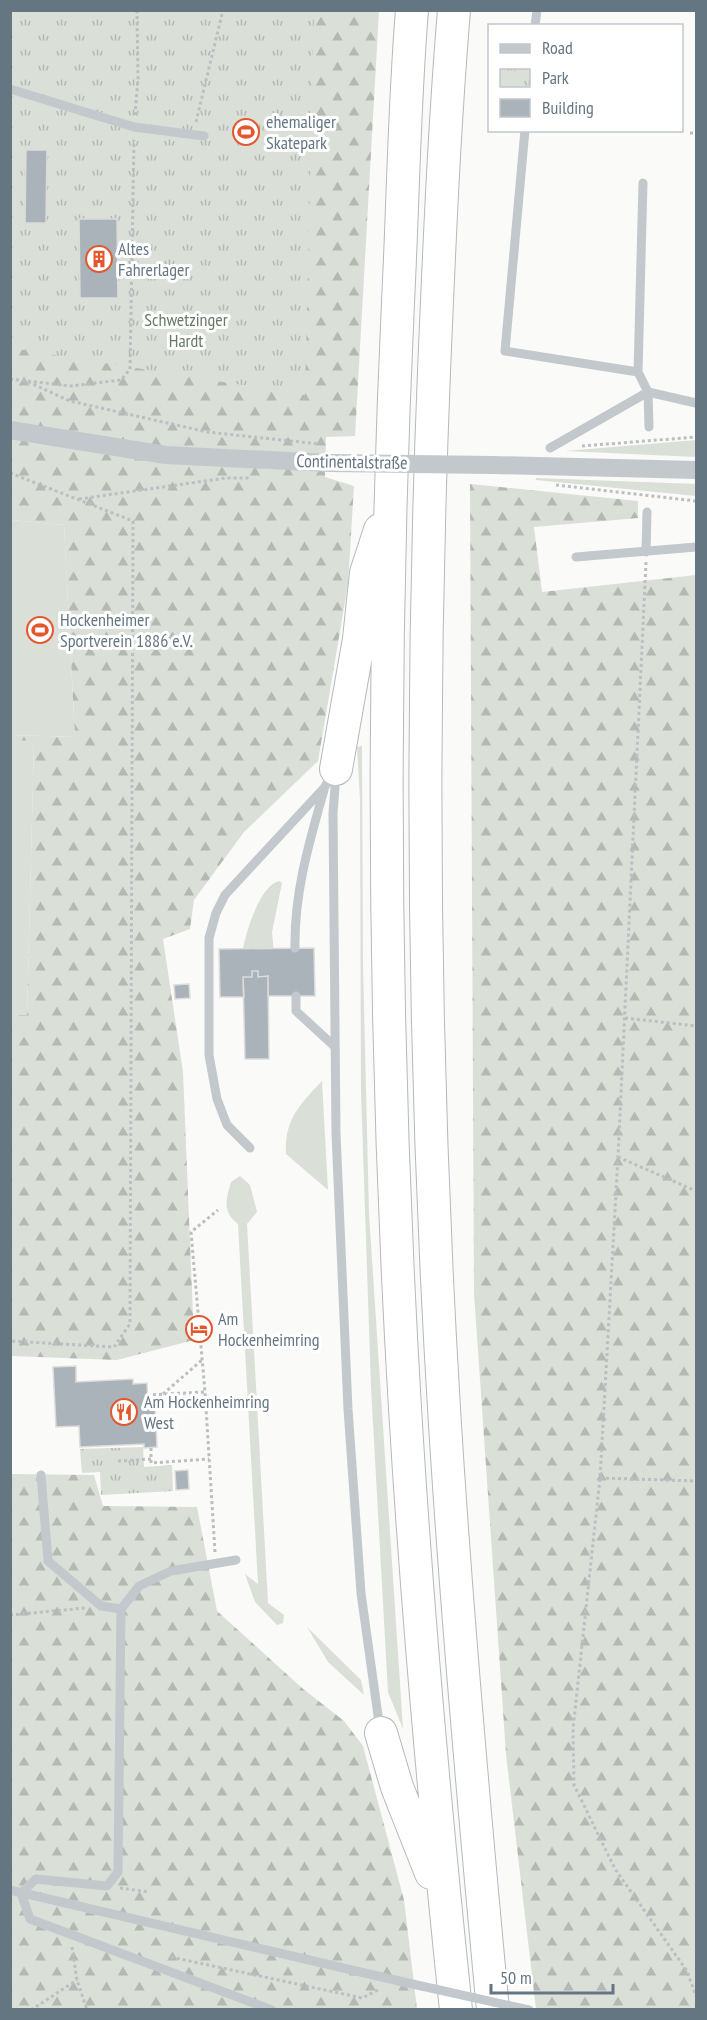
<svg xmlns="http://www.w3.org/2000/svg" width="707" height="2020" font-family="'PT Sans Narrow',sans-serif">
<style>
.grass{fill:#dadfd7}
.forest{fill:url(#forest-firs)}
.park{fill:url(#park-tufts)}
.building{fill:#aab3b9;stroke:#dcdcda;stroke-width:1.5}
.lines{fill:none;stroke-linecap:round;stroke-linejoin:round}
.motorway-casing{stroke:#b4b9bd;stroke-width:34}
.path{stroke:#bbbfc2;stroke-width:3;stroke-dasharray:3 3;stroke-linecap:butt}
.service{stroke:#c3c8cc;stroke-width:9}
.minor{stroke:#c3c8cc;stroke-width:18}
.motorway{stroke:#fff;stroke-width:32}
.service-bridge{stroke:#c3c8cc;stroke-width:9}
.minor-bridge{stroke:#c3c8cc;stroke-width:18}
.labels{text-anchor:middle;stroke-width:6;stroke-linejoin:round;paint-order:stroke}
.poi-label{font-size:18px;fill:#657683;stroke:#fff;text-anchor:start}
.park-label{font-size:18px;fill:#687a64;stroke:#fff}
.street-label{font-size:18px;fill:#657683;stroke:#fff}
</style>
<defs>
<pattern id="forest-firs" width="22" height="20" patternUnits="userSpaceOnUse" patternTransform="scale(1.5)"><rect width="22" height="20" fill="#dadfd7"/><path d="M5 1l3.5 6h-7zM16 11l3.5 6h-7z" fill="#b4b9b4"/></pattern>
<pattern id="park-tufts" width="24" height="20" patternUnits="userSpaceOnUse" patternTransform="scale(1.5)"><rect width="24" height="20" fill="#dadfd7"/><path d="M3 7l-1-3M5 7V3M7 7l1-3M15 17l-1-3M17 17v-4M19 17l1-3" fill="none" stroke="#b4b9b4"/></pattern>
</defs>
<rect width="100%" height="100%" fill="#fafaf8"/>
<path class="grass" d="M696 440V457L565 451Z
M536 478 696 484V496L536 480Z
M11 520 64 525 75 737 11 735Z
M11 740H34L27 1015H11Z
M362 746 363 966 369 1214 403 1729 388 1692 371 1387 361 1091 360 799 357 747Z
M279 881 282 883 272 932 274 954H242C245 935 259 886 279 881Z
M322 1081 328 1190 286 1154C284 1120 300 1104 322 1081Z
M240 1176 250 1185 257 1212 247 1224 268 1603 284 1615 283 1623 277 1625 255 1602 245 1574 258 1584 238 1224C222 1212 226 1199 231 1182Z
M307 1627 361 1680 364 1695 328 1662Z"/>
<path class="forest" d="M11 11H379L355 436 326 437 325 477 354 486 348 584 318 761 244 832 194 900 190 929 163 939 183 1072 194 1340 117 1360 11 1356 10 1015H27L34 741 11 740V735L75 737 64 525 11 520Z
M470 484 638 501V518L534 527 542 592 696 575V2009H536L506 1754 474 1293Z
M11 1474 94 1475 103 1506 197 1507 217 1611 302 1688 344 1721 363 1746 404 1900 417 2009 11 2010Z"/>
<path class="park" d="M10 11H314L305 395 11 348Z
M143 1447 144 1467 172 1465 173 1491 101 1495 100 1472 82 1473 80 1449Z"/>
<path class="building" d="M26 150H47L46 223H25Z
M79 219H117L118 298H80Z
M314 948 315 996H268V976L258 977V971H252V977H243L244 997H220L219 949Z
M252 971H258V977L268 976 269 1059H245L243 977H252Z
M189 984 190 998 175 999 174 985Z
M76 1366V1382L133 1379V1384L147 1383 148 1405H155L157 1447 144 1448V1444L80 1447 79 1426 56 1427 53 1367Z
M188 1470 189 1489 176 1490 175 1471Z"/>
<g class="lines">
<defs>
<path id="motorway" d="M412 10C404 107 403 205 398 302 381 670 383 1040 405 1408 417 1609 435 1809 456 2010
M454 10C444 131 439 252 434 372 420 717 423 1063 444 1408 456 1609 474 1809 493 2010
M336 769 359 639 366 573 380 530
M381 1733 397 1787 431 1873"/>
</defs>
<use href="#motorway" class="motorway-casing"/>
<path class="path" d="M135 115 138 78 137 10
M196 122 223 10
M690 133H696
M10 379 71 386 121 380 130 369 134 140
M28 382 70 401 207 432 319 444
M582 446 696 437
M10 473 133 521 130 1324 114 1347 10 1341
M556 485 696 501
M79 499 226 478H251
M646 562 618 1157 600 1478 573 1729 574 1785 615 1869 687 1971 696 1996
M625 1018 696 1026
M618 1157 696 1191
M163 1394 202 1360
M147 1395 205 1392
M151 1448V1463L209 1459
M118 1461 151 1459
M600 1478 696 1481
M215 1552 205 1392 191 1232 218 1210
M10 1615 85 1608
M120 1888 149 1892
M72 1947 77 1980 87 2010
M171 1957 362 1998 380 1989
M31 2010 77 1980"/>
<path class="service" d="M535 26 537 10
M10 89 134 127 204 136
M525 130 505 351 638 372 648 392 696 403
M638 372 643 183
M550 448 648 392 649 427
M646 552 647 512
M576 557 696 547
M336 774 333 813 336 1134 348 1409 361 1593 380 1730
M295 948C294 893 309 843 324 790
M296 996V1011L334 1046
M250 1148 227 1125 217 1099 209 1055V938L216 913 225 895 324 788 333 774
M41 1475 48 1561 101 1606 121 1609
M236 1560 171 1571 139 1586 121 1609 118 1872 107 1886 36 1879 21 1893 30 1919 272 2010
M10 1890 399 1981"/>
<path class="minor" d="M10 430 166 455 330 463
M493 465 696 470"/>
<use href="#motorway" class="motorway"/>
<path class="service-bridge" d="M399 1981 529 2010"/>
<path class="minor-bridge" d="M330 463 493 465"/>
</g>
<defs>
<symbol id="stadium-ring" viewBox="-11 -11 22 22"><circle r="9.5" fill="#fff" stroke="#e4572e" stroke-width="1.5"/><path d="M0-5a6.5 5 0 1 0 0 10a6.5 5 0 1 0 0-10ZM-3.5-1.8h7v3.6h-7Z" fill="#e4572e"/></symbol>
<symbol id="building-ring" viewBox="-11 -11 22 22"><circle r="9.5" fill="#fff" stroke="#e4572e" stroke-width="1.5"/><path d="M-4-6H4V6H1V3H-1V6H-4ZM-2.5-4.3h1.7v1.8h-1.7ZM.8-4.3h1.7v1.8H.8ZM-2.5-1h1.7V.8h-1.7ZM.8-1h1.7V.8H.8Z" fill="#e4572e"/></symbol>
<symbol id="hotel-ring" viewBox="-11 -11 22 22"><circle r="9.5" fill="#fff" stroke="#e4572e" stroke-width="1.5"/><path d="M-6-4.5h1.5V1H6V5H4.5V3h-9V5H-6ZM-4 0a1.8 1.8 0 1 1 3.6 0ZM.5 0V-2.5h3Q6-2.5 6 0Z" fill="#e4572e"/></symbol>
<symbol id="restaurant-ring" viewBox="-11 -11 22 22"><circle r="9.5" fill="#fff" stroke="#e4572e" stroke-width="1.5"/><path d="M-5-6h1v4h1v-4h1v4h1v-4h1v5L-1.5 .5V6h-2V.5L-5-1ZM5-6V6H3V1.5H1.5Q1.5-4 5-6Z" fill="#e4572e"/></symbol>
</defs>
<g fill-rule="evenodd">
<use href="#stadium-ring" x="231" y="117" width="30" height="30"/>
<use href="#building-ring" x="84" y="244" width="30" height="30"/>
<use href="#stadium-ring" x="25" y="615" width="30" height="30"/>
<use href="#hotel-ring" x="184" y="1314" width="30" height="30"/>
<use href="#restaurant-ring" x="109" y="1397" width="30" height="30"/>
</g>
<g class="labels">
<g class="poi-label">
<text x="266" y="128">ehemaliger<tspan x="266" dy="21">Skatepark</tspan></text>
<text x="118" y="255">Altes<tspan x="118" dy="21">Fahrerlager</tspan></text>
<text x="60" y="626">Hockenheimer<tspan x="60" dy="21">Sportverein 1886 e.V.</tspan></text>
<text x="218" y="1325">Am<tspan x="218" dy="21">Hockenheimring</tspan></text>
<text x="144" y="1408">Am Hockenheimring<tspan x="144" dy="21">West</tspan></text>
</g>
<g class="park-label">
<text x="186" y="326">Schwetzinger<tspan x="186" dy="21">Hardt</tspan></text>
</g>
<g class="street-label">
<text transform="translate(352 462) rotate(1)" y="6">Continentalstraße</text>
</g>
</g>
<rect width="707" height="2020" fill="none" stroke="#657683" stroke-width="24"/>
<rect x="488" y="24" width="195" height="108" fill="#ffffff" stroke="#c1c8cd" stroke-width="1.5"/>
<rect x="500" y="44" width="30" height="9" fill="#c3c8cc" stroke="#c1c8cd" stroke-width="1.5"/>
<text x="542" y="54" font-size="18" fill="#657683">Road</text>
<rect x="500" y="69" width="30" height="18" fill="url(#park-tufts)" stroke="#c1c8cd" stroke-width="1.5"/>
<text x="542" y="84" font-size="18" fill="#657683">Park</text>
<rect x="500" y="99" width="30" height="18" fill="#aab3b9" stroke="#c1c8cd" stroke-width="1.5"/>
<text x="542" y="114" font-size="18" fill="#657683">Building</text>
<path d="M491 1984v9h122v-9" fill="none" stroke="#657683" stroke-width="3"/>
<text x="500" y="1984" font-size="18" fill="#657683" stroke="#ffffff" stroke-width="4.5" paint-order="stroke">50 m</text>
</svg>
